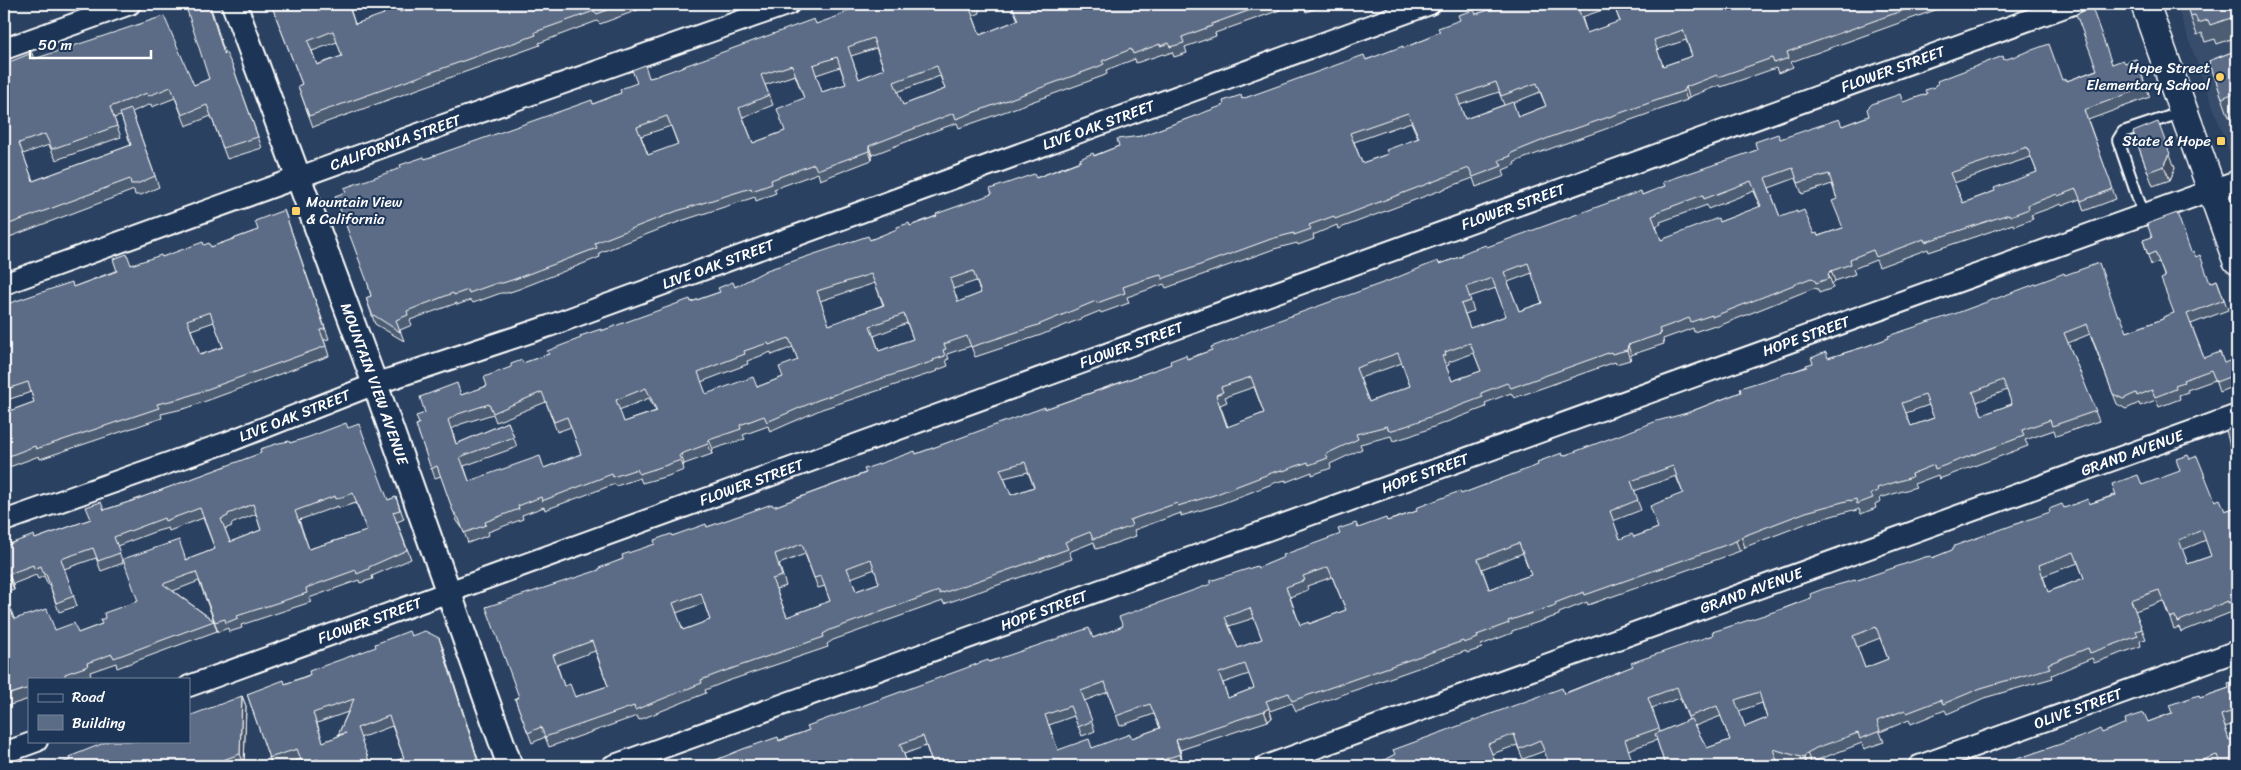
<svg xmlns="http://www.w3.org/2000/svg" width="2241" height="770" font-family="Sriracha,sans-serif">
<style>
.built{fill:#394e6c}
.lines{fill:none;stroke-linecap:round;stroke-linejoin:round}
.service-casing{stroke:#fff;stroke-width:14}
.minor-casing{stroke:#fff;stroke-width:24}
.tertiary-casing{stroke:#fff;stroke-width:28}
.secondary-casing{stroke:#fff;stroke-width:31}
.service{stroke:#1d3557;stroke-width:10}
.minor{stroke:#1d3557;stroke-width:20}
.tertiary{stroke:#1d3557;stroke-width:24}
.secondary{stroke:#1d3557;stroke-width:28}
.wall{fill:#4e5d73;stroke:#fff;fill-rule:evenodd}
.shaded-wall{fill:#404c5e;stroke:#fff}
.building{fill:#5b6c86;stroke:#fff;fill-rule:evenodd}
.poi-dot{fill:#ffd166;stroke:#1d3557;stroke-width:2}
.labels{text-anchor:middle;stroke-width:4;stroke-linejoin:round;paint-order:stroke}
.poi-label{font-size:15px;fill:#fff;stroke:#1d3557;text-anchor:end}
.street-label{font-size:15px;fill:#fff;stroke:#1d3557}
</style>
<rect width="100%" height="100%" fill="#2a4161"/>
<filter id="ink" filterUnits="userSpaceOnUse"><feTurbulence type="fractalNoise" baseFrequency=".02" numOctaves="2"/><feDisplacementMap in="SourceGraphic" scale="10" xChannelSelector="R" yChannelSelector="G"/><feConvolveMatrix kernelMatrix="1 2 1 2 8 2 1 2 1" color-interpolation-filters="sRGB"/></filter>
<g filter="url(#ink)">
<path class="built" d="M2176 4H2237V155L2229 151Z"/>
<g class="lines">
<defs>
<path id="service" d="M2143 213 2118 140 2123 132 2183 112"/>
<g id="minor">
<path d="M4 49 130 4"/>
<path id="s1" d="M4 284 438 127 789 4"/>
<path id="s2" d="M4 521 228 442 375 384 549 326 1430 4"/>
<path id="s3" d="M189 686 2073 4"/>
<path d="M4 753 37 741"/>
<path id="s4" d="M612 766 2237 181"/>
<path id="s5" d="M1266 766 2237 415"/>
<path id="s6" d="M1919 766 2237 651"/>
</g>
<g id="tertiary">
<path id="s7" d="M234 4 375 384 510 766"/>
</g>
<path id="secondary" d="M2145 4 2237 260"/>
</defs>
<use href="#service" class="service-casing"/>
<use href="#minor" class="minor-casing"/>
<use href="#tertiary" class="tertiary-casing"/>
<use href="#secondary" class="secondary-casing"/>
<use href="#service" class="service"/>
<use href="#minor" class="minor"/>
<use href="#tertiary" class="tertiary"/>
<use href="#secondary" class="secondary"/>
</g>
<path class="wall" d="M4 4H14L4 7Z
M209 4 224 53 233 67 262 148 227 159 211 116 186 126 175 98 152 107 151 104 132 112 159 187 141 195H135L134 190 4 239V68L34 59 194 85 209 79ZM121 116 131 145 33 181 23 154 49 145 56 160 121 137 114 118Z
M271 4H353L349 5 355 24 400 12 422 4H654L600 24 597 21 573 30 539 43 540 45 313 127 298 86 302 84ZM337 42 342 56 317 65 312 51Z
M978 4 980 13 973 16 980 35 1018 20 1011 4H1285L1278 6 1280 10 1215 33 1216 36 1185 47 1187 53 1174 57 1172 52 1164 55 1163 54 1136 63 1135 59 1106 70 1107 74 1103 76 979 121 959 128 957 123 934 131 872 155V160L820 180 818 173 774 189 776 193 756 201 755 197 681 221 599 253 600 257 519 289 507 293H501L473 303 471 300 457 305V303L410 320 412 325 400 330 404 341 375 324 366 298 371 296 346 192 425 159 593 104 621 93 649 78 654 77 816 24ZM876 48 884 69 859 79 851 56ZM840 67 846 84 822 92 816 75ZM795 75 804 98 785 131 753 143 743 117 773 105 765 85ZM940 76 945 89 903 105 897 92ZM671 126 678 145 648 155 641 136Z
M1303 4H1321L1322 6 1306 12Z
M1509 4H1682L1684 10 1700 4H1952L1791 62 1793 67 1778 73 1776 68 1721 87 1720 85 1689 97 1687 100 1555 147 1517 161 1514 163 1515 165 1503 170 1505 176 1476 187 1473 178 1338 229 1337 225 1313 235 1314 239 1298 245 1297 243 1274 249 1166 288 1164 284 1150 289 1127 297 1129 303 1101 313 1100 311 1041 335 975 357 971 346 947 354 949 359 946 360 948 366 937 370 938 371 822 409 770 432 768 426 743 435 745 439 713 449 712 454 684 464 683 466 684 470 668 476 642 483 640 478 616 486 615 484 545 510 544 507 522 515 523 519 488 532 489 535 468 543 463 529 457 521 441 476 435 478 416 425 419 424 425 413 461 395 487 386 523 363 549 354 601 331 691 302 910 226 1119 146 1141 136 1242 99 1403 48 1429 38 1440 32 1476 14ZM1614 6 1620 22 1587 33 1582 17ZM1686 40 1692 56 1663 66 1657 50ZM1499 92 1504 105 1465 119 1460 105ZM1540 92 1546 106 1518 117 1513 103ZM1411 122 1418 138 1388 154 1362 163 1354 142ZM976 281 981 293 958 302 953 289ZM875 283 883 305 829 325 820 301ZM907 323 913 339 879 351 874 336ZM793 347 798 360 783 377 757 387 706 394 701 382 748 364 747 361 771 352 772 355ZM649 398 656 411 624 422 619 410ZM546 402 557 432 571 427 581 454 544 468 469 481 464 466 517 447 508 422 456 444 452 429 461 424 493 414 496 422Z
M2186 4H2237V37L2217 44 2215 39 2205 42 2202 33 2197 35Z
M2237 50V114L2229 117 2209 61Z
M2136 59 2150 97 2088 120 2116 199 2084 211 2080 199 2062 206 2061 204 2031 215 2033 219 2014 226 2013 224 1929 252 1928 249 1879 267 1876 260 1853 269 1855 274 1835 281 1832 284 1833 288 1819 293 1818 289 1814 288 1716 327 1715 325 1694 332 1693 328 1688 330 1663 339 1664 344 1631 355 1630 360 1616 364 1615 362 1514 398 1511 393 1485 403 1486 407 1410 436 1393 441 1391 436 1360 444 1362 449 1330 464 1331 468 1312 475V472L1286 482V480L1277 482 1218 505 1181 516V513L1134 530 1136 536 1110 545 1096 549 1094 542 1069 552 1072 559 944 604 943 601 833 640 827 644 828 647 725 682 705 690 706 693 639 720 637 716 549 747 545 737 532 743 515 699 519 697 599 570 672 536 707 527 776 506 916 454 1045 409 1212 350 1439 264 1642 195 1757 150 1780 139 1842 126 1927 94 2004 60 2062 80 2067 81 2112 64 2125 63ZM2031 157 2037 172 1995 191 1963 203 1954 183ZM1796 178 1802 194 1832 184 1837 199 1843 228 1818 236 1814 234 1797 213 1780 217 1769 188ZM1754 191 1760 207 1719 222 1661 240 1656 226 1661 224 1660 222 1707 205 1708 209ZM1532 273 1542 303 1519 311 1508 282ZM1496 288 1506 316 1470 328 1465 314 1474 311 1469 297ZM1474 353 1481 371 1452 381 1446 366 1449 365V362ZM1402 363 1410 386 1369 402 1360 378ZM1254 387 1264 413 1228 427 1220 405 1227 402 1225 397ZM1028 472 1034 487 1011 495 1004 478ZM805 554 818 588 825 586 830 601 787 617 776 589 786 586 779 564ZM875 569 879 583 856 591 851 578ZM704 603 710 620 683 630 676 613ZM595 651 608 686 575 697 564 686 557 665Z
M2133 132 2175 168 2170 180 2153 186Z
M284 210 329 339 324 340 329 356 187 408 161 414 162 418 40 459 39 456 4 469V413L34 402 31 392 4 401V305L73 287 131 265 162 257 204 245 211 247 258 230ZM214 322 223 347 200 355 191 330Z
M2143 240 2191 252 2196 257 2210 283 2217 280 2228 310 2191 324 2204 358 2237 368V385L2219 392 2215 380 2187 390 2188 392 2179 395 2180 399 2159 407 2156 400 2140 406 2139 403 2126 409 2117 404 2090 334 2068 343 2099 421 2056 436 2054 430 2025 440 2028 446 1939 479 1938 475 1914 484 1916 487 1880 498 1881 501 1875 504 1876 508 1861 514 1859 509 1854 511 1853 510 1810 522 1745 547 1740 551 1724 557 1588 605 1587 602 1559 613V615L1512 631V633L1481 645 1482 648 1467 653 1466 651 1296 711 1292 703 1270 711 1272 718 1268 721 1180 750 1183 764 1176 766H933L926 746 904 754 908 766H701L804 732 989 662 1093 638 1123 626 1258 568 1358 528 1387 521 1417 511 1563 456 1687 413 1828 358 1864 347 2065 275 2118 316 2127 332 2163 319 2174 313 2165 278 2159 262 2151 265ZM2007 390 2012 404 1982 415 1977 402ZM1929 405 1934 418 1911 426 1906 413ZM1676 476 1683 493 1658 528 1634 537 1620 539 1613 521 1641 510 1634 491ZM1523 553 1531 575 1489 589 1482 569ZM1332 577 1346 610 1309 624 1300 625 1290 597 1308 590 1307 586ZM1254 618 1262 639 1238 648 1229 626ZM1249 674 1254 688 1228 698 1223 683ZM1108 692 1120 726 1154 714 1160 728 1132 738 1092 748 1058 750 1049 725 1074 716 1082 736 1095 731 1084 701Z
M2237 425V461H2235L2231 451Z
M348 428 388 500 396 497 404 519 397 522 411 559 372 576 373 579 360 583 359 580 309 598 311 602 241 625 242 628 229 632 228 628 218 632 199 581 173 591 214 621 217 631 117 668 116 663 90 672 91 675 81 679H29V699L4 707V546L35 539 91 519 104 510 132 501 290 443ZM356 503 367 531 309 549 299 520 338 506 339 508ZM256 514 261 530 230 542 225 529 232 526 231 524ZM203 518 215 549 186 560 138 601 105 618 102 624 78 633 55 630 14 619 5 593 14 590 13 584 36 575 38 579 44 576 48 585 49 584 59 612 77 606 64 569 96 558 101 571 123 563 117 546 154 532 168 528 169 531Z
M2142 485 2215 501 2225 511 2237 507V612L2232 613V612L2181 632 2179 627 2174 629 2163 601 2135 611 2146 639 2140 641 2141 646 2094 663 2092 658 2052 675 2053 678 1984 698 1947 714 1945 710 1911 724 1909 720 1880 732 1884 742 1864 749 1862 743 1820 759 1811 763 1809 766H1801L1777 760 1779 766H1653L1664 762 1657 740 1628 750 1544 751 1523 759 1517 745 1492 754 1379 766 1713 635 1785 608 1855 581 1932 558 2064 508 2089 504ZM2206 540 2211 556 2188 564 2182 550ZM2078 563 2084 578 2048 592 2043 576ZM1880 638 1888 659 1865 668 1857 647ZM1680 698 1689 720 1660 732 1652 708ZM1762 703 1767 718 1745 727 1739 711ZM1721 716 1730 740 1707 748 1695 726Z
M411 636 443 648 480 766H381L404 758 392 726 360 738 371 766H304L301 759 279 766H272L247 694 285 684ZM348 712 338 735 339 736 323 742 317 723Z
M2237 680V723L2225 727 2237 766H2003L2102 733 2148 722 2172 713 2200 698 2229 688Z
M242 696 246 706 244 764 237 766H53L189 741Z"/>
<path class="shaded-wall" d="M209 4 213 14 228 65 224 54Z
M1686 87 1689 97 1687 100 1684 91Z
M869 146 872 155V160L869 151Z
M2170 154 2175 168 2170 180 2164 166Z
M1831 271 1835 281 1832 284 1828 274Z
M1628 345 1631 355 1630 360 1627 350Z
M709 440 713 449 712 454 708 444Z
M681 454 684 464 683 466 679 456Z
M1741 537 1745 547 1740 551 1736 541Z
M9 574 13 584 14 590 10 580Z
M439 638 443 648 480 766 478 761Z
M242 696 246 706 244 764 240 754Z
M1269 708 1272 718 1268 721 1264 711Z
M1176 740 1180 750 1183 764 1180 754Z
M1807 753 1811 763 1809 766H1807L1804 758Z"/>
<path class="building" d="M194 4H209L224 54 226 53 233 67 258 137 223 148 207 105 182 115 171 87 148 96 147 93 110 107 117 126 52 149 45 134 19 143 33 181 131 145 120 113 131 109 155 176 137 184H131L130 179 4 226V68L10 66 9 62 32 53 34 59 164 16 194 85 209 79 186 7Z
M271 4H348L355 24 384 14 380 4H397L400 12 422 4H623L597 14 594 11 569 20 535 32 536 35 309 116 298 86 302 84ZM333 31 342 56 317 65 308 41Z
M860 4H976L969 6 980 35 1018 20 1011 4H1267L1212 24V26L1182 37 1184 43 1170 47 1169 43 1160 46V44L1133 54 1131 49 1102 61 1104 64 1100 66 975 112 956 119 954 113 931 122 869 146V151L817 170 814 164 771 180 772 184 752 191 751 188 677 211 595 243 597 248 515 279 503 283H497L469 293 468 290 454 295 453 293 407 311 408 315 396 320 400 332 372 314 366 298 371 296 368 284 335 196 346 192 344 188 401 168 400 165 424 157 425 159 592 100 593 104 621 93 620 90 623 88 637 83 632 70 645 65 649 78 654 77 814 19 816 24 844 14V12L851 9V7ZM873 38 884 69 859 79 848 47ZM837 57 846 84 822 92 813 65ZM792 65 804 98 777 109 785 131 753 143 739 108 769 95 761 75ZM937 66 945 89 903 105 894 82ZM667 116 678 144 648 155 637 127Z
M1509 4H1589L1578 8 1587 33 1620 21 1613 4H1682L1684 10 1700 4H1921L1787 52 1789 58 1774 63 1772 58 1718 77 1717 75 1686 87 1684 91 1551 137 1514 152 1510 154 1511 156 1499 160 1502 166 1473 177 1469 168 1335 219 1334 216 1309 225 1311 229 1294 235V233L1271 239 1162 279 1161 275 1146 279 1123 287 1125 293 1097 303 1096 301 1038 325 971 347 967 336 944 344 946 349 943 350 945 356 933 360 934 361 818 400 767 422 764 416 740 425 741 429 709 440 708 444 681 454 679 456 681 460 664 466 639 474 637 469 613 477 612 474 542 501 541 497 518 506 519 509 485 522 486 525 464 533 459 519 453 511 437 466 431 469 416 425 419 424 416 416 425 413 420 397 457 383 461 395 487 386 484 377 511 367V364L522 360 523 363 549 354 547 351 581 338 580 336 601 329V331L690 299 691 302 720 292 718 288 733 282 735 287 767 270 868 236 870 240 897 229V227L909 223 910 226 937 216 936 214 992 194 990 189 1034 174 1036 178 1081 161 1080 159 1093 153 1094 156 1119 146 1117 139 1141 136 1224 105 1223 101 1241 95 1242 99 1364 55 1366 60 1403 46V48L1429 38V36L1440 32 1438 28 1460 20 1458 15 1474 10 1476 14ZM1683 30 1692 56 1663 66 1654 40ZM1496 82 1501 96 1537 83 1546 106 1518 117 1513 102 1465 119 1457 96ZM1408 113 1419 138 1386 150 1388 154 1362 163 1350 133ZM973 271 981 293 958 302 950 279ZM871 274 884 305 829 325 817 291ZM904 314 913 339 879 351 870 326ZM789 338 798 360 779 367 783 377 757 387 753 377 706 394 698 372 745 354 744 351 768 343 769 345ZM646 388 657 411 624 422 616 400ZM542 392 554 422 567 417 581 454 544 468 540 456 469 481 460 457 514 437 508 422 456 444 448 420 458 414 489 404 493 413Z
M2186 4H2237V36L2231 18 2210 25 2208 20 2198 23 2195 15 2190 16Z
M2092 8 2112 64 2123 60 2125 63 2136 59 2146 87 2084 110 2113 189 2081 201 2076 189 2058 196 2057 194 2028 205 2029 209 2010 216 2009 214 1925 242 1924 239 1876 257 1873 250 1850 259 1851 264 1831 271 1828 274 1830 278 1816 283 1814 279 1811 278 1712 317V315L1691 322 1689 318 1684 320 1659 329 1661 334 1628 345 1627 350 1612 354 1611 352 1511 388 1507 383 1481 393 1483 397 1406 426 1389 431 1387 426 1356 434 1358 439 1326 454 1328 458 1309 465 1308 462 1283 471 1282 470 1274 472 1214 495 1178 506 1177 503 1130 520 1132 526 1107 535 1093 539 1090 532 1065 542 1068 549 940 594 939 591 830 630 823 634 824 637 722 672 701 680 702 683 635 710 634 706 545 737 541 727 528 733 515 699 519 697 486 607 599 570V568L623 559 622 555 655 544 654 540 671 534 672 536 706 524 707 527 772 504 773 506H776L866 473 864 469 876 465 915 451 916 454 1045 407V409L1114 385 1171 364 1170 361 1186 355 1187 359 1212 350 1211 347 1239 337V336L1263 326 1391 280 1425 266 1438 261 1439 264 1463 256 1462 254 1471 250 1486 245 1487 247 1641 191 1642 195 1665 186 1663 182 1757 150 1755 142 1778 134 1780 139 1839 119 1842 126 1869 116 1867 109 1872 104 1900 94 1903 102 1927 94 1925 90 1935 87V85L1938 84 1937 81 2003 56 2004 60 2049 44 2062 80 2067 79V81L2097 70 2076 14ZM2027 147 2037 172 1994 188 1995 191 1963 203 1950 173ZM1793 168 1798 183 1829 174 1837 199 1832 201 1843 228 1818 236 1817 233 1814 234 1804 210 1797 213V211L1780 217 1765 178ZM1751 181 1761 206 1719 222 1718 218 1661 240 1652 216 1657 214V212L1703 195 1704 199ZM1528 263 1542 303 1519 311 1504 272ZM1492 278 1506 316 1470 328 1461 304 1471 301 1466 287ZM1470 343 1481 371 1452 381 1442 356 1446 355 1445 352ZM1398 353 1410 386 1369 402 1356 368ZM1251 377 1264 413 1227 427 1216 395 1223 392 1221 387ZM1025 462 1034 487 1011 495 1000 469ZM802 544 814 578 821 576 830 601 787 617 772 579 782 576 775 554ZM871 559 879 583 856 591 847 568ZM701 593 710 620 683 630 673 603ZM592 641 608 686 575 697 570 684 564 686 553 655Z
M2237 50V92L2222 98 2209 61Z
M2158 122 2170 154 2164 166 2148 172 2133 132Z
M284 210 325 329 320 330 326 346 183 398 157 404 159 408 36 449 35 446 4 458V413L34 402 28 382 4 390V305L72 282 73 287 117 271 113 259 127 254 131 265 161 255 162 257 203 242 204 245 209 243 211 247 258 230 255 221ZM210 312 223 347 200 355 187 320Z
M2177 213 2191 252 2193 251 2196 257 2200 255 2210 283 2217 280 2224 300 2187 314 2204 358 2220 352 2224 363 2234 359 2237 368V374L2216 382 2211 370 2183 380 2184 382 2175 385 2176 389 2155 397 2152 390 2137 396 2136 393 2123 399 2113 394 2087 324 2064 333 2096 411 2052 426 2050 420 2022 430 2024 436 1935 469 1934 465 1911 474 1912 477 1877 488 1878 491 1871 494 1873 498 1857 504 1856 499 1850 501V500L1806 512 1741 537 1736 541 1720 547 1585 595 1584 592 1555 603 1556 605 1508 621 1509 623 1477 635 1478 638 1464 643 1463 641 1292 701 1289 693 1266 701 1269 708 1264 711 1176 740 1180 754 1146 766H933L923 736 900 744 908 765 904 766H855L852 759 833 766H701L743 749 778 737 779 741 804 732 809 730 807 726 988 660 989 662 1089 628 1093 638 1123 626 1119 617 1211 584 1210 581 1257 566 1258 568 1284 557 1283 555 1338 535 1340 534 1338 529 1356 523 1358 528 1386 518 1387 521 1394 519 1417 511 1416 508 1442 498 1460 491 1461 494 1538 465 1537 462 1562 453 1563 456 1657 421 1687 413 1741 392 1740 388 1807 367 1806 365 1813 363 1811 358 1826 352 1828 358 1864 347 1889 338 1888 336 1957 313 2057 276 2064 273 2065 275 2099 263 2118 316 2120 315 2127 332 2163 319V317L2174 313 2161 279 2165 277 2155 252 2148 255 2143 240 2152 237 2147 224ZM2003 380 2012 404 1982 415 1973 392ZM1925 395 1934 418 1911 426 1902 403ZM1673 466 1683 493 1650 506 1658 528 1634 537 1632 534 1620 539 1610 511 1638 500 1631 481ZM1519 543 1531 575 1489 589 1478 559ZM1328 567 1346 610 1309 624V622L1300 625 1286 587 1305 580 1303 576ZM1250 608 1262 639 1238 648 1225 617ZM1245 664 1254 688 1228 698 1219 673ZM1105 682 1116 716 1150 704 1160 728 1132 738 1130 734 1092 748 1089 739 1058 750 1045 715 1070 706 1078 727 1092 721 1081 691Z
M346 423 348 428 359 424 388 500 396 497 400 510 393 512 407 550 369 567V569L357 574 356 570 306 588 307 593 237 616 238 618 226 623 225 619 215 622 196 572 163 584 214 621 114 658 112 654 87 663 88 666 65 674V678L62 679H29V688L4 696V590L14 619 47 609 55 630 74 623 78 633 102 624 100 620 105 618 104 613 138 601 123 559 179 540 186 560 215 549 200 508 165 521 164 518 151 523 114 537 120 553 98 561 93 548 61 559 74 596 56 603 46 574 44 575 41 566 34 569 33 565 9 574 10 580 4 582V546L34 535 35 539 91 519 86 507 101 502 104 510 132 501 261 453 260 449 279 443 289 441 290 443 309 437ZM353 493 367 531 309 549 295 511 335 496 336 499ZM253 504 261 530 230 542 221 519 228 516V514Z
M2237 425V462L2233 450 2231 451 2226 430Z
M2188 455 2190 459 2197 456 2215 501 2220 499 2225 511 2237 507V555L2235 556 2237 562V600L2228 603V601L2177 622 2175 616 2170 618 2159 590 2131 600 2142 629 2136 631 2138 636 2090 653 2088 648 2048 664 2050 668 1981 688 1943 704 1941 700 1907 713 1905 710 1877 721 1880 731 1860 739 1858 733 1816 748 1807 753 1804 758 1773 749 1777 761 1763 766H1653L1664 762 1655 734 1691 719 1707 748 1730 740 1717 706 1688 717 1677 687 1648 698 1659 728 1625 740 1634 766H1550L1540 740 1519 749 1514 734 1488 744 1497 766H1379L1384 760 1395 754 1393 750 1562 688 1564 694 1633 666 1631 663 1713 635 1712 632 1725 628 1785 608 1811 598 1810 594 1823 589 1855 580V581L1925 557 1931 556 1932 558 1952 550 1954 546 2050 512 2049 509 2062 504 2064 508 2088 499 2089 504 2116 495 2112 484 2138 475 2142 485 2180 471 2176 459ZM2202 530 2211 556 2188 564 2179 540ZM2074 552 2084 578 2048 592 2039 565ZM1876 627 1888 659 1865 668 1853 636ZM1759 692 1767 718 1745 727 1735 700Z
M409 631 411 636 425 631 439 638 478 761 464 766H381L404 758 389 716 357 728 371 766H320L318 759 303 765 297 749 269 758 247 694 284 680 285 684 310 675 309 671 376 647 375 644ZM354 699 338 735 346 733 323 742 313 713Z
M2237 680V710L2221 715 2229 740 2233 738 2237 749V766H2221L2217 755 2194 763 2195 766H2003L2002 764 2087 735 2100 729 2102 733 2126 723 2125 719 2144 713 2148 722 2172 713 2169 705 2199 695 2200 698 2229 688 2228 684Z
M242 696 240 754 206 766H53L70 760 69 757 109 741H189V716Z
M1366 764 1367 766H1359Z"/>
</g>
<g class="poi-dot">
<circle cx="2220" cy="77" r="5"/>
<rect x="2216" y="136" width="10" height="10" rx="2.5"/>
<rect x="291" y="206" width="10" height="10" rx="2.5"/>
</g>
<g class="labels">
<g class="poi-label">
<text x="2210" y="73">Hope Street<tspan x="2210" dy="17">Elementary School</tspan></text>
<text x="2211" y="146">State &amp; Hope</text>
<text x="306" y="207" text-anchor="start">Mountain View<tspan x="306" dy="17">&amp; California</tspan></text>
</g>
<g class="street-label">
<text dy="5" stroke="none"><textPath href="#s3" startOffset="1812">FLOWER STREET</textPath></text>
<text dy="5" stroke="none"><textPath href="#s2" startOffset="1164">LIVE OAK STREET</textPath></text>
<text dy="5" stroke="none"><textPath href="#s1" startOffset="416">CALIFORNIA STREET</textPath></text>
<text dy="5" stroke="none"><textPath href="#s3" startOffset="1408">FLOWER STREET</textPath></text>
<text dy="5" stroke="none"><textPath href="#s2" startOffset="759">LIVE OAK STREET</textPath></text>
<text dy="5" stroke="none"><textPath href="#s4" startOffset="1269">HOPE STREET</textPath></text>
<text dy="5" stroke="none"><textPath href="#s3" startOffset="1002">FLOWER STREET</textPath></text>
<text dy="5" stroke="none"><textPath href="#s7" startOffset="405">MOUNTAIN VIEW AVENUE</textPath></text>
<text dy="5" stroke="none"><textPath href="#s2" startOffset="309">LIVE OAK STREET</textPath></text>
<text dy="5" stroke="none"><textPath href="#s5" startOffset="921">GRAND AVENUE</textPath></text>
<text dy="5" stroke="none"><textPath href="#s4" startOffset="864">HOPE STREET</textPath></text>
<text dy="5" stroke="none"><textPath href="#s3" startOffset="598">FLOWER STREET</textPath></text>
<text dy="5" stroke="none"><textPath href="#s5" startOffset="516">GRAND AVENUE</textPath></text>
<text dy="5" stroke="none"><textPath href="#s4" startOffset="459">HOPE STREET</textPath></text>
<text dy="5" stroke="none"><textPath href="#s3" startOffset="192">FLOWER STREET</textPath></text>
<text dy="5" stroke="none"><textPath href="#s6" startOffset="169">OLIVE STREET</textPath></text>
</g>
</g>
<rect width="2241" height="770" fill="none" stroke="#1d3557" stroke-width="20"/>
<rect x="10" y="10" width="2221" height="750" fill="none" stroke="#fff" stroke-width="2" filter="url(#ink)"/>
<rect x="28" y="678" width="162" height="65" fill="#1d3557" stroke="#77869a"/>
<rect x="38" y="694" width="25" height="8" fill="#1d3557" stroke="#77869a"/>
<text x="72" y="702" font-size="15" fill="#ffffff">Road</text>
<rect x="38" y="715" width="25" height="15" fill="#5b6c86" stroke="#77869a"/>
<text x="72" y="728" font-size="15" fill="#ffffff">Building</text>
<path d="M30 50v8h121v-8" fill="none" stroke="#ffffff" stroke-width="2.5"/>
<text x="38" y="50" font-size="15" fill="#ffffff" stroke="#1d3557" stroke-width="4" paint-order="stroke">50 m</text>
</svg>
